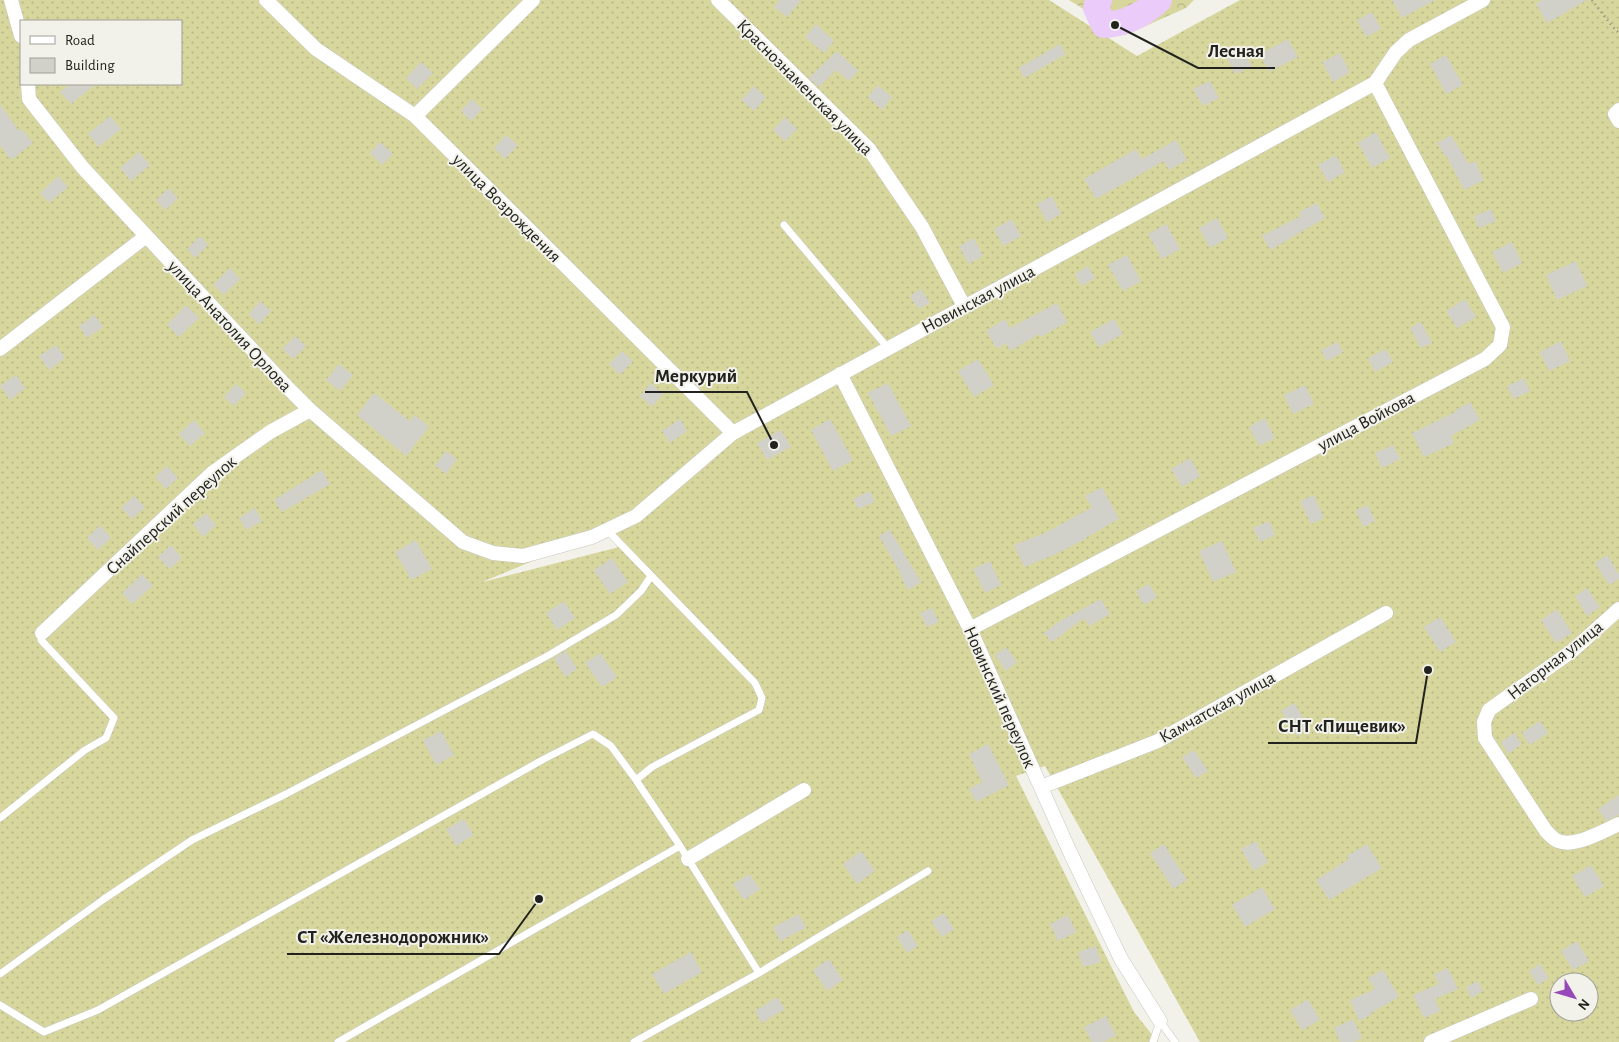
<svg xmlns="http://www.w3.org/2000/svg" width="1619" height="1042" font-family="'Alegreya Sans',sans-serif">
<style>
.forest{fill:url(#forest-crowns)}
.garden{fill:url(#garden-dots);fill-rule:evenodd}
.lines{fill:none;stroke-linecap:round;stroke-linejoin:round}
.river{stroke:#eacbf9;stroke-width:26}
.building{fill:#d1d1c9}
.lane-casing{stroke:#c7c7bf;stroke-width:8}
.street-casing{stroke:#c7c7bf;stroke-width:15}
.path{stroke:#878782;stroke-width:2.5;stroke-dasharray:1 4;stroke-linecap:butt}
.lane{stroke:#fff;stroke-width:7}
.street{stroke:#fff;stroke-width:14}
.labels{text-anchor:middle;stroke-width:4;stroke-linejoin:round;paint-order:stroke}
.street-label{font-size:18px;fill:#22221f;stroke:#f2f2ea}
.leader{fill:none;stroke:#22221f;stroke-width:2}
.callout-dot{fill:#22221f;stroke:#f2f2ea;stroke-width:2}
.callout-label{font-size:19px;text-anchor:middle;font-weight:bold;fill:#22221f;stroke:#f2f2ea;stroke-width:4;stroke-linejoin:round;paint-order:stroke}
</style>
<defs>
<pattern id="forest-crowns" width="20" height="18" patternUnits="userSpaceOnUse" patternTransform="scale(1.25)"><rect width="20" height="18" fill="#d7d79d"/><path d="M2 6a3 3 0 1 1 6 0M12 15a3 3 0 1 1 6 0" fill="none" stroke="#b8b887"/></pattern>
<pattern id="garden-dots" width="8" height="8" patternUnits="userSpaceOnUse" patternTransform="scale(1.25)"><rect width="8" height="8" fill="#d7d79d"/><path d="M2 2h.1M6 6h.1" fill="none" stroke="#b8b887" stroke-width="1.8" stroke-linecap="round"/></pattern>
</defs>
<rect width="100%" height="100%" fill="#f2f2ea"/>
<path class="forest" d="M1069 0H1194L1186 8 1125 35Z"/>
<path class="garden" d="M0 0H1049L1137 56 1240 0H1619V1042H1200L1045 766 1016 776 1134 1012 1158 1042H0ZM21 21H181V84H21ZM607 530 623 546 479 583H480ZM1559 982H1589V1012H1559Z"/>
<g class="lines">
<path class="river" d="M1099 0 1096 8 1104 25C1126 24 1143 15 1159 0"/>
</g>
<path class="building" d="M780 0H801L787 17 774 7Z
M1392 0H1435L1402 18Z
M1543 0H1587L1547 23 1536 4Z
M1372 12 1381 29 1366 37 1357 20Z
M816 24 834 41 824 53 805 37Z
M1288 39 1298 57 1269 72 1260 54Z
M1060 44 1066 54 1024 78 1019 68Z
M1242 48 1252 66 1235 74 1226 56Z
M837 51 858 71 849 81 836 70 819 87 809 78Z
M1340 53 1350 72 1333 82 1322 62Z
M1446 55 1463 85 1446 94 1430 64Z
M421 62 433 73 417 89 406 78Z
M1210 81 1219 98 1203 106 1193 89Z
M70 84H96L71 104 60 92Z
M878 85 892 97 882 110 868 97Z
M754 86 766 97 754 111 741 100Z
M472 99 482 109 471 121 461 111Z
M0 104 19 131 22 129 33 143 11 160 0 145Z
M110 116 121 129 99 147 88 134Z
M785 117 797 129 785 141 773 130Z
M1376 132 1390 158 1372 168 1358 143Z
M506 135 518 145 505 159 494 148Z
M1451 135 1469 164 1475 161 1484 180 1464 190 1446 155 1445 156 1437 143Z
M1176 140 1187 160 1169 170 1164 161 1096 199 1084 179 1136 149 1142 159Z
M380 142 393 154 382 165 370 153Z
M139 152 150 165 131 181 120 168Z
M1336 155 1345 172 1328 182 1318 165Z
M58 176 68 187 49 203 40 193Z
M169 188 178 199 165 210 156 200Z
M1052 196 1061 214 1047 222 1037 204Z
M1317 203 1325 218 1270 250 1262 236 1301 216 1299 212Z
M1491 209 1496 221 1479 228 1474 216Z
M1217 218 1228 238 1210 248 1199 228Z
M1012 219 1021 236 1003 246 994 229Z
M1166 224 1180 249 1162 259 1148 234Z
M200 236 208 245 195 258 187 249Z
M974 238 983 256 969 264 959 246Z
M1512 242 1522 263 1503 273 1492 252Z
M1127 255 1141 281 1123 291 1108 265Z
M1576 261 1587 286 1557 300 1546 275Z
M1088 266 1095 278 1081 286 1075 274Z
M230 268 240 279 224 295 213 285Z
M921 289 930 303 918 309 910 296Z
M1465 299 1476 317 1457 328 1446 311Z
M260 301 271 311 259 324 249 314Z
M1057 303 1067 322 1041 337 1039 334 1010 351 1006 343 997 349 986 331 1005 319 1010 328Z
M186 305 199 318 179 337 167 325Z
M95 315 103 327 87 338 79 326Z
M1114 319 1123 334 1099 347 1090 332Z
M1421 322 1432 343 1421 348 1410 328Z
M295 336 306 346 293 359 282 349Z
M1561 341 1570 361 1549 371 1540 352Z
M1338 342 1343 352 1327 361 1321 350Z
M56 345 65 358 49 370 39 356Z
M1386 349 1393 362 1375 372 1368 358Z
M622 351 633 361 620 375 609 364Z
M978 359 994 385 974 397 958 371Z
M339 364 353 375 340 391 326 380Z
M16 375 25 388 10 400 0 386Z
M1524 378 1530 391 1513 399 1507 386Z
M651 383 663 394 652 407 640 396Z
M888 383 911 426 891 436 868 393Z
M236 384 246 393 234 406 224 397Z
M1305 385 1314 404 1293 414 1284 395Z
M374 393 410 421 415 415 429 427 406 456 357 415Z
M1470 402 1480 420 1451 436 1454 443 1424 457 1412 433 1457 411 1456 410Z
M1265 418 1275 438 1259 446 1249 427Z
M680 419 687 431 670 443 662 431Z
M830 419 853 460 833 471 811 430Z
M194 420 205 433 190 446 179 434Z
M781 430 791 447 767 460 757 443Z
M1393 445 1400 459 1382 468 1375 453Z
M446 451 457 459 446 474 435 465Z
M1190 458 1200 476 1182 487 1171 469Z
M167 466 178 478 166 489 155 477Z
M322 470 330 484 282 512 274 500Z
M1102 487 1119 519 1087 537V538L1056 554 1024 567 1014 545 1045 533 1092 507 1085 496Z
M870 491 875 502 858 509 853 499Z
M1314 495 1324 518 1311 524 1300 501Z
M134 496 145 507 132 519 121 508Z
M1368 505 1375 521 1363 527 1356 510Z
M255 508 262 521 246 530 239 518Z
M206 513 216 525 203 537 193 524Z
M1269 521 1275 535 1260 542 1253 528Z
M100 525 111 538 98 550 87 538Z
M890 530 921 582 908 590 900 575 901 574 879 536Z
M416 540 432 569 411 580 395 552Z
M1222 541 1236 572 1213 582 1199 551Z
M171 545 182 558 169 569 158 557Z
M1607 555 1619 574V579L1609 585 1595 563Z
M612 558 628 582 610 594 594 570Z
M990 561 1001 585 985 593 973 569Z
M142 574 153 586 132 604 122 593Z
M1149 584 1157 597 1144 605 1136 591Z
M1587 588 1600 607 1587 616 1575 596Z
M1101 599 1110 614 1089 626 1084 618 1052 642 1044 633 1060 621Z
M564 601 575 618 557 630 546 613Z
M932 608 939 622 927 627 920 613Z
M1557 609 1572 633 1556 643 1541 620Z
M1440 617 1456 642 1440 652 1424 627Z
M1006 647 1017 662 1006 671 995 655Z
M566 651 577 669 565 677 554 658Z
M600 653 617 677 602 687 585 663Z
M1294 703 1310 728 1297 736 1281 711Z
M1540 721 1548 733 1530 745 1522 733Z
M441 731 454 755 436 765 423 740Z
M1514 733 1522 744 1508 754 1501 742Z
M988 744 1009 785 976 802 969 789 982 782 969 754Z
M1194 750 1208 771 1196 778 1182 757Z
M1619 795V815L1606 821 1598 809Z
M464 819 474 835 456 846 446 829Z
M1256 841 1268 862 1254 871 1241 849Z
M1164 844 1187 880 1173 889 1150 853Z
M1367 844 1382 868 1329 900 1316 880 1349 859 1347 856Z
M861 851 875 871 857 884 843 864Z
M1591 865 1604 886 1585 897 1572 876Z
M749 874 760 889 744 900 733 884Z
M1262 887 1275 909 1245 927 1232 905Z
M944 913 954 929 942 937 931 921Z
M799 914 806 928 780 941 773 927Z
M1068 915 1076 932 1058 941 1050 924Z
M908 930 918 946 907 953 897 937Z
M1577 941 1589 961 1573 970 1561 951Z
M1096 946 1101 962 1083 967 1078 952Z
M691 952 702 972 664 994 652 974Z
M829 959 843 980 827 991 813 970Z
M1540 964 1549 978 1538 985 1529 971Z
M1448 968 1458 989 1435 999 1440 1011 1424 1018 1413 995 1439 984 1434 974Z
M1383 970 1399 997 1371 1013V1015L1359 1021 1350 1000 1375 989 1368 978Z
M1478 981 1483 991 1471 998 1466 987Z
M777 997 785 1009 762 1023 755 1011Z
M1308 999 1320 1020 1302 1030 1290 1010Z
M1106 1016 1116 1035 1104 1042H1092L1084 1027Z
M1353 1019 1362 1038 1354 1042H1340L1334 1028Z"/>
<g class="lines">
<defs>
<path id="lane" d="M784 225 888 348
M0 818 85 750 106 738 114 718 41 640 42 633
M680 846 759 973
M0 974 104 899 192 840 286 794 549 655 616 615 641 591 651 576
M0 1005 44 1032 98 1010 544 759 593 734 611 746 636 780
M1160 1021 1175 1042
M338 1042 680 846 636 780 652 767 759 710 762 698 755 683 607 530
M634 1042 759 973 928 871
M1153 1042 1160 1021"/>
<path id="street" d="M11 0 21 36
M266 0 316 49 415 116 733 433
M718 0 869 149 922 227 964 306
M28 84 29 99 83 168 288 388 310 410 463 542 493 553 523 556 592 537 636 516 733 433 1375 83 1396 52 1409 40 1483 0
M1619 110 1615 114 1619 121
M415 116 533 0
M0 349 145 237
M840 374 970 629 1069 850 1121 959 1160 1021
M1619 609 1572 651 1489 710 1484 722 1485 738 1546 831C1550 835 1553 839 1558 841 1575 848 1603 831 1619 824
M970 629 1485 359 1500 345 1503 327 1375 83
M42 633 212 473 270 432 310 410
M1041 787 1158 741 1386 613
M688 859 804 790
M1431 1042 1531 999"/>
</defs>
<use href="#lane" class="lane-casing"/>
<use href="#street" class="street-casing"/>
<path class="path" d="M1592 0 1612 26 1619 33"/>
<use href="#lane" class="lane"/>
<use href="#street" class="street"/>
</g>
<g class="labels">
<g class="street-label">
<text transform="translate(805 87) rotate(45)" y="6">Краснознаменская улица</text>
<text transform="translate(507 208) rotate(45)" y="6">улица Возрождения</text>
<text transform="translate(978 299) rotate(-28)" y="6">Новинская улица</text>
<text transform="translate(230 326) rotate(47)" y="6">улица Анатолия Орлова</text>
<text transform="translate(1366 421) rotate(-28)" y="6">улица Войкова</text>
<text transform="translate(171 515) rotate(-42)" y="6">Снайперский переулок</text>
<text transform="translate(1555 660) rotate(-38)" y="6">Нагорная улица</text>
<text transform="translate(1000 697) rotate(66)" y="6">Новинский переулок</text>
<text transform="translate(1217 707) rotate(-29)" y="6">Камчатская улица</text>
</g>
</g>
<path class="leader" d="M1115 25L1198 68H1275M774 445L747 392H645M1428 670L1416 743H1268M539 899L499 954H287"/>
<g class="callout-dot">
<circle cx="1115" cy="25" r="5"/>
<circle cx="774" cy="445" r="5"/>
<circle cx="1428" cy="670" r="5"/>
<circle cx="539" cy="899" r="5"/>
</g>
<g class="callout-label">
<text x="1236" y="57">Лесная</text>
<text x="696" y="382">Меркурий</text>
<text x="1342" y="732">СНТ «Пищевик»</text>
<text x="393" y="943">СТ «Железнодорожник»</text>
</g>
<rect x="20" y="20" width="162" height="65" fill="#f2f2ea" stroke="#9f9f99"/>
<rect x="30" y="36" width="25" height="8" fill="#ffffff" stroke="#9f9f99"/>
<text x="65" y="45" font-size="15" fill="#22221f">Road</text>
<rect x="30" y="58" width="25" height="15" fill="#d1d1c9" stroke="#9f9f99"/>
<text x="65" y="70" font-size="15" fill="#22221f">Building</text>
<g transform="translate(1574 997) rotate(128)"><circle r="24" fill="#f2f2ea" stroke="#9f9f99"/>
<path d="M0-4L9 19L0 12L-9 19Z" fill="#9849b9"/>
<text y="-8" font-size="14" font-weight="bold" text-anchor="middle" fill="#22221f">N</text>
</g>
</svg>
